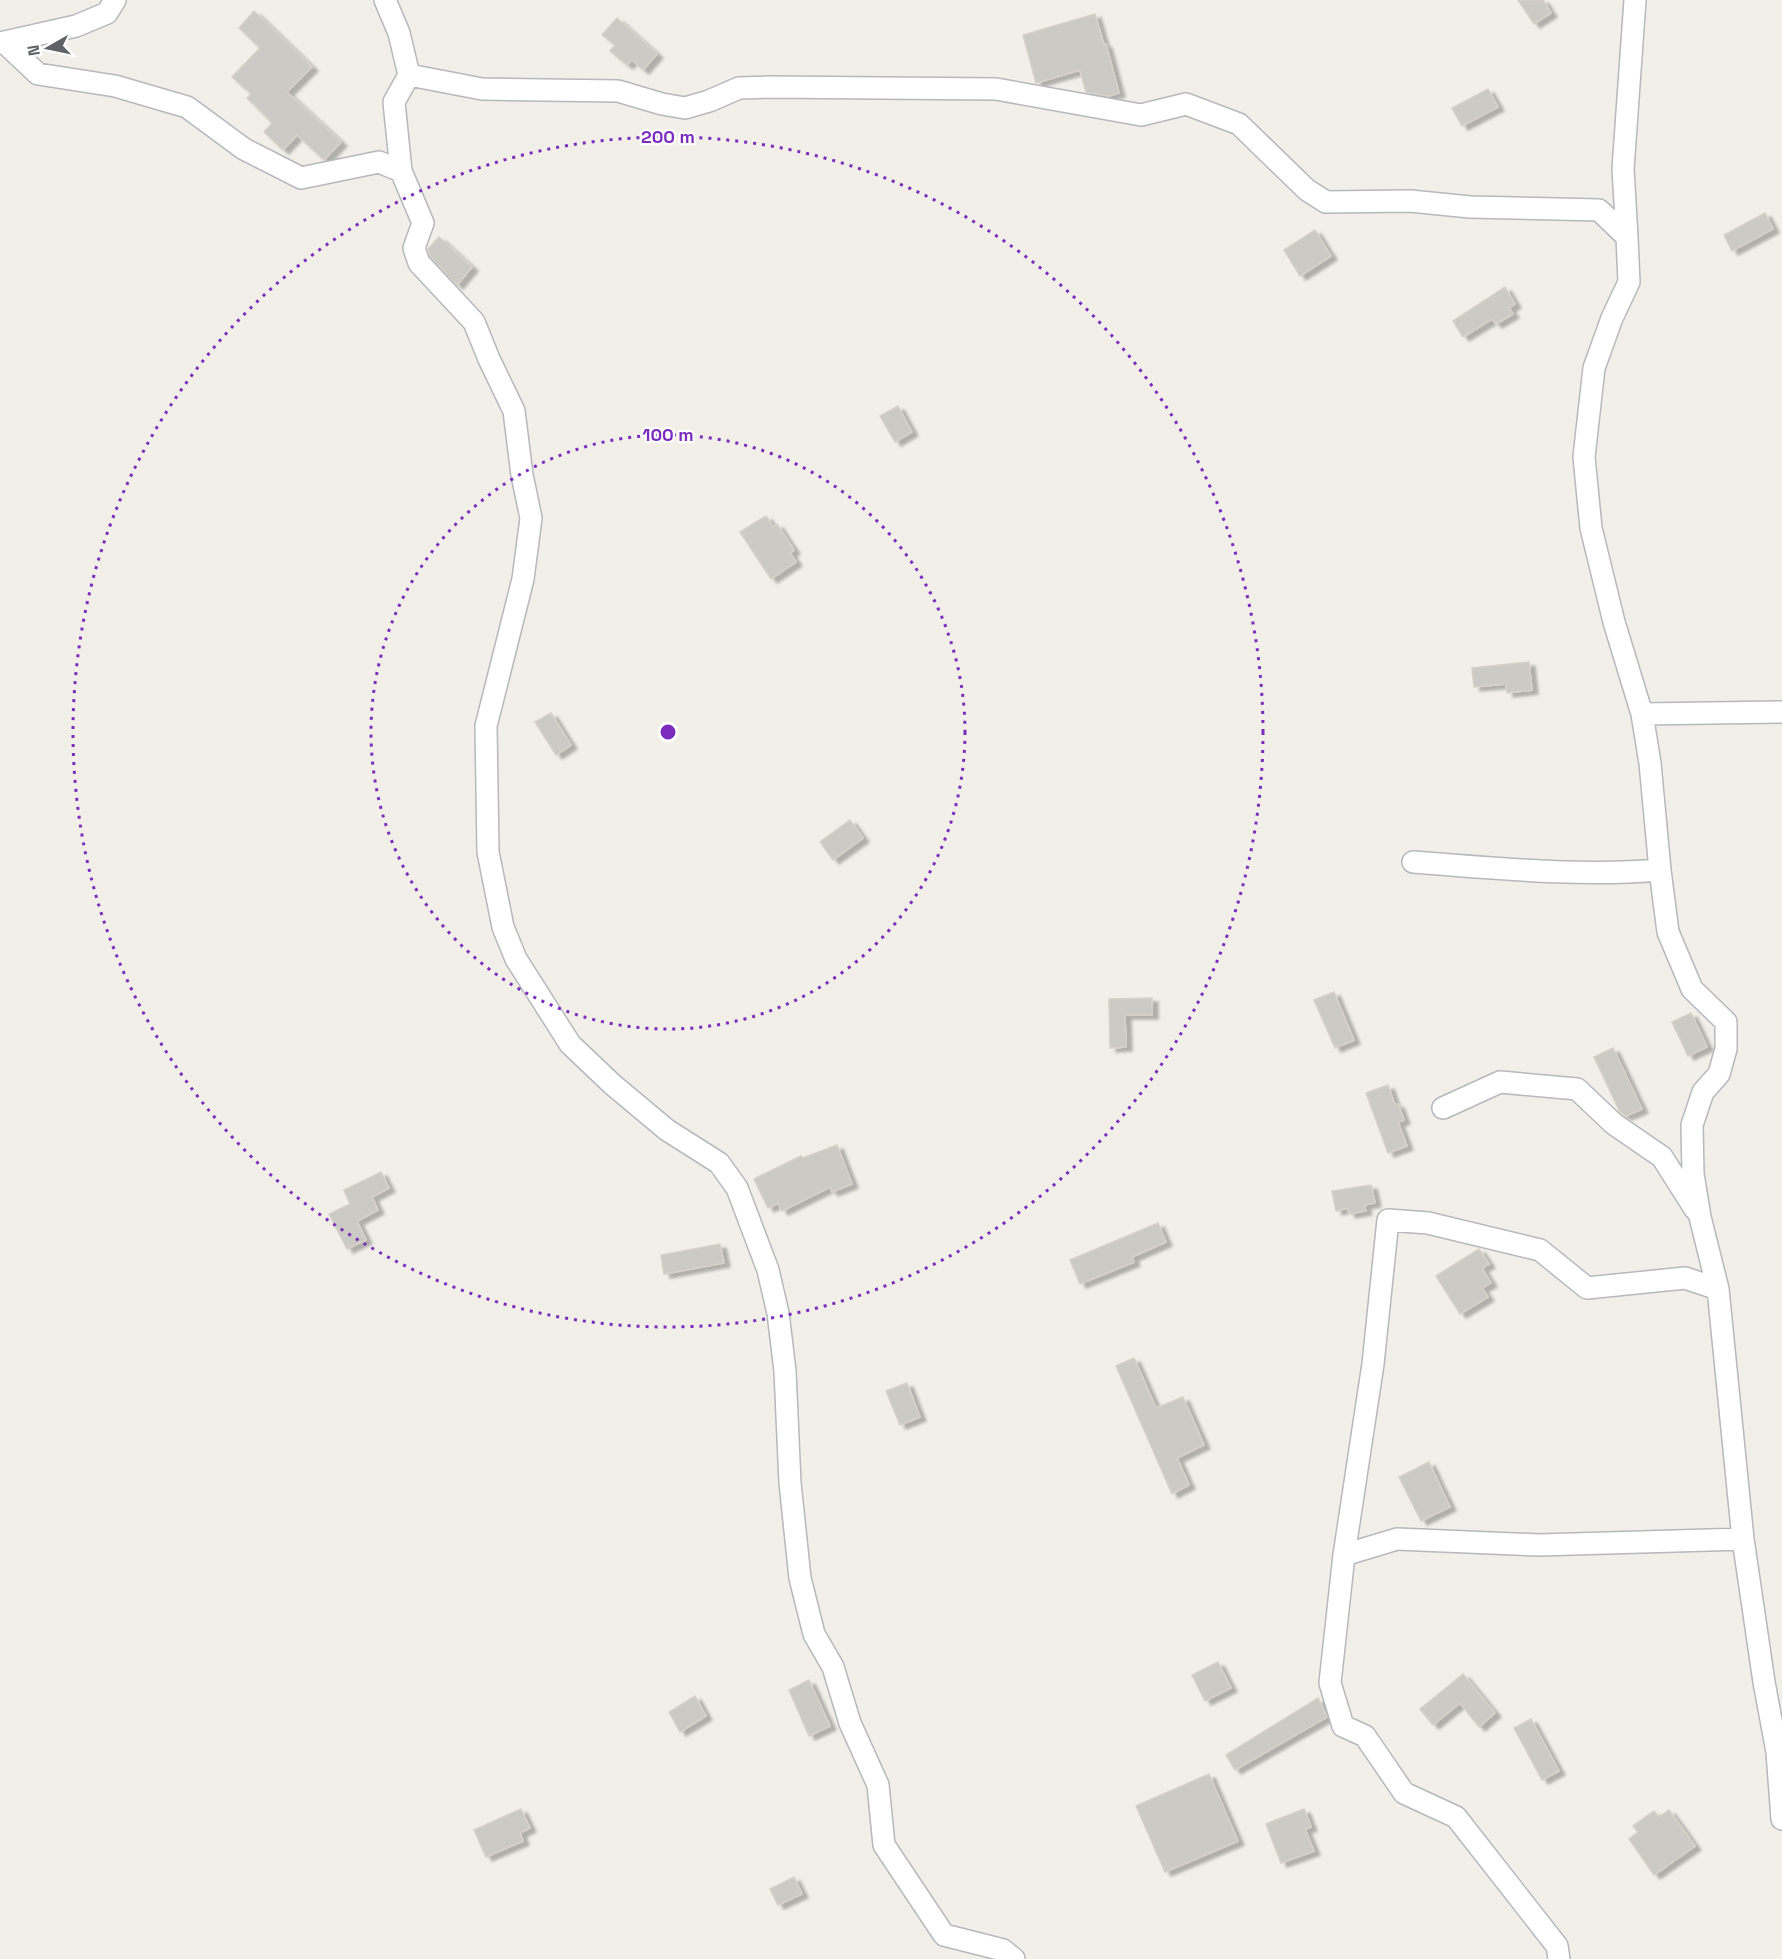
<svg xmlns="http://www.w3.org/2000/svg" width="1782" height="1959" font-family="'Space Grotesk',sans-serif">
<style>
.building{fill:#cccac5;stroke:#d6d1c6;stroke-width:1.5;filter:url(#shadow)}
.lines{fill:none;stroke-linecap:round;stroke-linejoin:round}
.street-casing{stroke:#b5b8bc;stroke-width:24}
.street{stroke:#fff;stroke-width:21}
.ring{fill:none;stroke:#7b2cbf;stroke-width:3;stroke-dasharray:3 6}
.centre{fill:#7b2cbf;stroke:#fff;stroke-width:3}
.ring-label{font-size:18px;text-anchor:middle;font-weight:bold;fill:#7b2cbf;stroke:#fff;stroke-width:4.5;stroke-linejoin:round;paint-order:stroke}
</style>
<defs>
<filter id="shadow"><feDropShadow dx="6" dy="4" stdDeviation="1.5" flood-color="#0004"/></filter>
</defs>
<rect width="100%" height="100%" fill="#f1efe8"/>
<path class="building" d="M1518 0H1543L1551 13 1534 24Z
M254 11 312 67 287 92 341 142 324 160 297 135 283 150 264 132 272 123 247 98 251 94 232 77 260 48 239 28Z
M1095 14 1104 45 1106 44 1119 93 1109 96 1086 92 1080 70 1036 83 1023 35Z
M617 18 657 54 643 70 632 60 627 65 610 51 615 45 602 35Z
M1488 89 1498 107 1462 126 1452 108Z
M1765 213 1773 229 1732 251 1724 235Z
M1315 230 1331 256 1300 276 1284 250Z
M439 237 472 267 457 285 430 256 428 249Z
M1505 287 1515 304 1509 308 1513 314 1496 324 1492 319 1463 337 1453 321Z
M898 406 912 432 895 442 880 416Z
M766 516 773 527 777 524 794 550 790 553 796 562 771 579 740 532Z
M1529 662 1532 690 1507 693 1506 684 1474 687 1472 668Z
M551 713 571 745 556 755 535 722Z
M850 820 863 838 833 860 820 842Z
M1334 992 1354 1040 1335 1048 1314 1000Z
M1152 998V1015H1125L1126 1047 1110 1048 1109 999Z
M1691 1013 1707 1047 1688 1056 1672 1022Z
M1613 1048 1642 1109 1626 1116 1620 1112 1594 1057Z
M1388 1085 1395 1105 1398 1104 1404 1120 1398 1122 1407 1146 1388 1153 1366 1093Z
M837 1145 852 1184 832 1192 830 1187 782 1211 778 1203 768 1208 754 1179 801 1156 803 1158Z
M381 1172 389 1188 372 1197 378 1210 357 1221 366 1240 347 1249 329 1214 350 1204 344 1190Z
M1371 1185 1375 1203 1364 1205 1366 1211 1349 1214 1348 1208 1336 1211 1332 1191Z
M1158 1223 1166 1242 1132 1257 1134 1262 1080 1284 1070 1260Z
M720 1244 724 1263 664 1274 661 1255Z
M1479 1249 1489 1264 1482 1268 1491 1283 1482 1288 1488 1297 1460 1314 1436 1276Z
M1134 1358 1156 1408 1183 1397 1204 1445 1177 1458 1189 1485 1172 1494 1116 1366Z
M907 1383 920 1417 900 1425 886 1391Z
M1429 1462 1450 1507 1421 1521 1399 1477Z
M1218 1662 1231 1688 1205 1701 1192 1675Z
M1463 1674 1495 1713 1479 1727 1460 1703 1433 1725 1420 1709Z
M809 1680 830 1726 809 1736 789 1690Z
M695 1696 706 1716 680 1732 669 1712Z
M1318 1698 1327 1717 1235 1770 1226 1755Z
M1531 1719 1559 1771 1542 1780 1514 1728Z
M1209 1774 1238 1841 1165 1872 1136 1806Z
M521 1809 530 1828 520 1833 523 1841 486 1857 474 1830Z
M1304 1809 1311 1827 1305 1829 1314 1851 1281 1863 1266 1824Z
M1669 1810 1695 1846 1654 1875 1629 1839 1638 1832 1633 1826 1654 1811 1659 1817Z
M794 1877 802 1894 778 1905 770 1889Z"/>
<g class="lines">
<defs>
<path id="street" d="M385 0 399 33 409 75 394 102 401 171 423 223 414 248 419 263 474 322 489 359 514 411 522 475 531 518 523 579 486 726 488 852 503 927 516 959 570 1044 612 1084 667 1130 719 1163 737 1188 768 1270 778 1313 785 1371 790 1483 800 1578 814 1634 833 1667 850 1723 878 1785 884 1845 944 1935 1003 1950 1014 1959
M4 42 38 74 115 86 187 107 244 149 301 178 379 162 401 171
M0 43 76 26 107 13 115 0
M409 75 482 89 618 91 662 104 685 108 709 101 739 88 769 87 996 89 1141 115 1186 104 1239 124 1307 190 1326 202 1410 201 1470 207 1599 210 1627 237 1629 282 1612 318 1594 368 1584 457 1591 528 1614 622 1642 714 1650 763 1660 870
M1627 237 1623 169 1635 0
M1642 714 1782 712
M1413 862C1495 868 1578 877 1660 870L1668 932 1692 989 1726 1022V1049L1719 1074 1703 1092 1692 1125 1693 1174 1700 1217 1718 1289 1743 1539 1764 1682 1777 1752 1782 1819
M1443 1108 1500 1082 1577 1089 1614 1124 1662 1157 1695 1209
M1344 1555 1373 1364 1388 1220 1428 1223 1540 1250 1587 1288 1685 1278 1718 1289
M1559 1959 1557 1946 1456 1817 1404 1793 1365 1736 1343 1726 1330 1683 1344 1555 1397 1539 1539 1545 1743 1539"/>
</defs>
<use href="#street" class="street-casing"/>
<use href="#street" class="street"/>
</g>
<g class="ring">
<circle cx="668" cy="732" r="297"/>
<circle cx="668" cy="732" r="595"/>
</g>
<circle cx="668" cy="732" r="9" class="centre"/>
<g class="ring-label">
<text x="668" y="143">200 m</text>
<text x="668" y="441">100 m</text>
</g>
<g transform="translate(48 48) rotate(261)" stroke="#ffffff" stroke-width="4.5" paint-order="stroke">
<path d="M0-4.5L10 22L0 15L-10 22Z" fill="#5f6368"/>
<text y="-9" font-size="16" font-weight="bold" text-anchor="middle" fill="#5f6368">N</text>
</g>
</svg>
